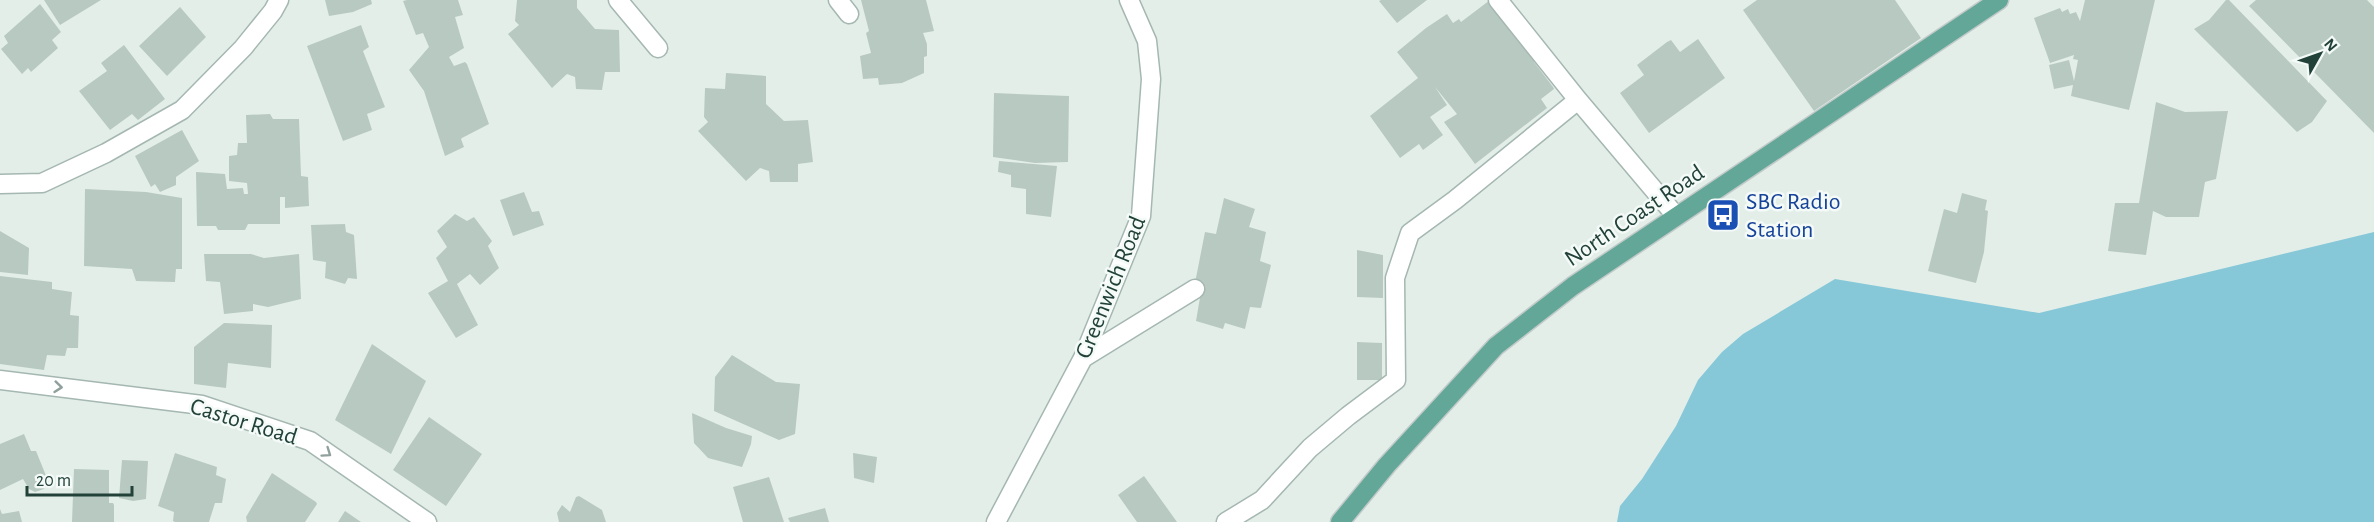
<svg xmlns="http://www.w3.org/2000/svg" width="2374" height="522" font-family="'Alegreya Sans',sans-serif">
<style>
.water{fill:#86c8d8}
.building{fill:#b8c9c2}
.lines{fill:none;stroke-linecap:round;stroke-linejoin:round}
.minor-casing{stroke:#a5b7b1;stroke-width:21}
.tertiary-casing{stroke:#a5b7b1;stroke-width:21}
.primary-casing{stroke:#c1cac8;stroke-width:21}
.minor{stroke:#fff;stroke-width:18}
.tertiary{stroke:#fff;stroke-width:18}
.primary{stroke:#63a798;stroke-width:18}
.oneway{stroke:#90a09c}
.labels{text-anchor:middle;stroke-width:5;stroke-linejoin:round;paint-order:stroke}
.transit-label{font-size:24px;fill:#164399;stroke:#f4faf7;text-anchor:start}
.street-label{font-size:24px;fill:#214139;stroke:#f4faf7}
</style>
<rect width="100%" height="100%" fill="#e3eee9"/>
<path class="water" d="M2374 232V522H1617L1620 506 1642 479 1676 426 1698 380 1722 352 1743 334 1835 279 2039 313Z"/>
<path class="building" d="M44 0H101L60 25Z
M325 0H371L372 4 353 12 329 16Z
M407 0H458L463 15 455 17 464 48 449 57 454 66 465 62 467 64 489 124 462 138 461 139 464 147 445 156 424 91 409 70 429 47 423 33 416 35 403 1Z
M517 0H577V8L595 29 619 30 620 72H605L602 90 576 89 575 77 567 74 552 88 508 34 519 25 515 21Z
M861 0H926L934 31 923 33 927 44V56L924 57V73L902 83 879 85 878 78 863 79 860 56 871 53 866 33 869 31Z
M1381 0H1427L1397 23 1379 1Z
M1490 0 1535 58 1534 62 1553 87 1554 89 1541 99 1547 108 1475 164 1444 122 1457 114 1435 87 1447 105 1430 117 1443 135 1423 150 1419 144 1400 158 1370 116 1418 78 1397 52 1426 28 1447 14 1453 23 1459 19 1461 22Z
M1757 0H1895L1921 38 1814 111 1743 10Z
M2085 0H2155L2129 110 2071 96 2073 85 2054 89 2049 65 2069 60 2074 81 2078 60 2073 59 2074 55 2050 63 2034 18 2060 8 2062 12 2068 9 2070 14 2076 12 2080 21Z
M2226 0H2229L2327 101 2312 122 2297 132 2194 29 2209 20Z
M2256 0H2367L2374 7V133L2249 6Z
M40 4 61 32 52 40 58 48 31 72 28 68 22 74 1 49 8 43 4 36Z
M180 7 206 37 167 76 139 46Z
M361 25 369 47 363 51 385 107 367 114 372 130 343 141 307 46Z
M1698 39 1725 78 1649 133 1620 93 1644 75 1637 65 1667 42 1671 40 1680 52Z
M124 45 165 99 138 120 132 114 110 130 79 91 107 71 101 63Z
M726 73 766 76V104L784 121 808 120 813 162 798 164V182H770L769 171 760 168 746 181 698 131 708 122 704 117 705 88 725 89Z
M994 93 1069 96 1068 162 1035 163 993 157Z
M2156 102 2185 112 2228 111 2216 179 2205 182 2199 217H2166L2153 211 2146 255 2108 251 2115 203H2139Z
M270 114 273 119H299L301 176 308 177 309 206 285 208V197H280V224H248L245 230H218L216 226H197L196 172 225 174 227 189 243 188 244 194H248L247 183 229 181V156L237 155 238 143H247L246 115Z
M182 130 199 161 176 177V185L160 192 155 184 151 187 135 156Z
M999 161 1057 166 1051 217 1026 214V189L1011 187V175L998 172Z
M85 189 146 192 182 198V269H176L175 282 136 281 132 269 84 266Z
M524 192 532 212 539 211 544 225 513 236 500 200Z
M1962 193 1987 200 1985 210 1988 211 1984 252 1976 283 1928 271 1944 209 1957 213Z
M1224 198 1255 209 1249 227 1266 232 1260 261 1271 265 1261 308 1250 307 1245 329 1225 323 1223 329 1196 321 1202 286 1195 283 1205 232 1216 234Z
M455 214 467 221 474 217 492 241 488 246 499 268 480 285 470 274 457 284 478 325 456 338 428 293 448 281 436 258 447 247 437 231Z
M345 224 346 232 354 235 357 279 348 278 345 284 325 278 326 262 313 260 311 225Z
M0 231 29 248 28 275 0 272Z
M1357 250 1383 255V298L1357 297Z
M204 254H251L264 258 299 254 301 299 268 307 253 304V311L224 314 220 282 206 281Z
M0 276 52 282V289L72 292 70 315 79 316 78 348H67L65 356 47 355 44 370 0 364Z
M224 323 272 325 271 368 228 363 226 388 194 384V347Z
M1357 342 1382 343V380H1357Z
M372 344 426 381 391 454 335 420Z
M732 355 776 382 800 384 795 434 779 440 714 411 715 377Z
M692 413 726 428 752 436 751 444 742 467 708 458 694 443Z
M429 417 482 454 446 506 393 470Z
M24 434 31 451H36L49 483 44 489 35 492 29 489 23 479 0 490V444Z
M175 453 217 467 216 475 226 479 222 503H215L209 522H175L173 521 174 512 158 506Z
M853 453 877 457 874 483 854 478Z
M122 460 148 461 146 499 133 501 119 498Z
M74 469 109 470V503H113L114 505V522H72Z
M272 473 316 502 317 504 305 522H247L246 517Z
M1144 476 1177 522H1137L1118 495Z
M769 477 784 522H743L733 487Z
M579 496 602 510 606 522H559L557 513 562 505 570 512 576 497Z
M825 508 829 522H790L788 518Z
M0 509 2 514 19 511 22 522H0Z
M345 511 361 522H338Z"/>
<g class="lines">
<defs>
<path id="minor" d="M618 0 658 48
M838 0 849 14
M1498 0 1578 100 1676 216
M0 184 42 183 106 153 182 110 243 48 273 11 279 0
M1083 358 1195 289
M996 522 1083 358 1141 216 1151 79 1147 41 1129 0
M1226 522 1262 500 1310 448 1348 416 1396 380 1395 278 1410 233 1455 200 1578 100"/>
<path id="tertiary" d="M0 380 202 405 310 441 427 522"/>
<path id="primary" d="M1340 522 1387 465 1496 346 1573 286 1999 0"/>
</defs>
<use href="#minor" class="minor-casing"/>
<use href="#tertiary" class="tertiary-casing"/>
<use href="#primary" class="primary-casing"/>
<use href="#minor" class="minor"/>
<use href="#tertiary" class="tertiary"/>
<use href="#primary" class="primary"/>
</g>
<defs><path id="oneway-chevron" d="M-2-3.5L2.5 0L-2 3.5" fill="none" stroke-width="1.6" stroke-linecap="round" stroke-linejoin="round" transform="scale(1.5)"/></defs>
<g class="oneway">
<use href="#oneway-chevron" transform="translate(58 387) rotate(6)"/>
<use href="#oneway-chevron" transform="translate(327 453) rotate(35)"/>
</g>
<defs>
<symbol id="bus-square" viewBox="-11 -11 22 22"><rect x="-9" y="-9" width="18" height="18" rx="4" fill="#1a4fb4" stroke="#f4faf7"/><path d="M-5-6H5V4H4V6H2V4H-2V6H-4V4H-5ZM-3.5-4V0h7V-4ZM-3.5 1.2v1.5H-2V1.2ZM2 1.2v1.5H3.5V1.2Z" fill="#fff"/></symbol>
</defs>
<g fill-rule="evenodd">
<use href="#bus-square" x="1704" y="196" width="38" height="38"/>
</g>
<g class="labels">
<g class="transit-label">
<text x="1746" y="209">SBC Radio<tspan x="1746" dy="28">Station</tspan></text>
</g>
<g class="street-label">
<text transform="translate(1634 215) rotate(-34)" y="8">North Coast Road</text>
<text transform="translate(1110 287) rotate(-68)" y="8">Greenwich Road</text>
<text transform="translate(244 421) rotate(17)" y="8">Castor Road</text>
</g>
</g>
<g transform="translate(2320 54) rotate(50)" stroke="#f4faf7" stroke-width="4.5" paint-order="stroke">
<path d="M0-4.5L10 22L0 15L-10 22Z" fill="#214139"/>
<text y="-9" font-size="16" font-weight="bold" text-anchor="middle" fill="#214139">N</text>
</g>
<path d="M27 486v9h105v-9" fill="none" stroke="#214139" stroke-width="3"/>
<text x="36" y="486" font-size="18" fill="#214139" stroke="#f4faf7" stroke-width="4.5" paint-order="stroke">20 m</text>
</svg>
